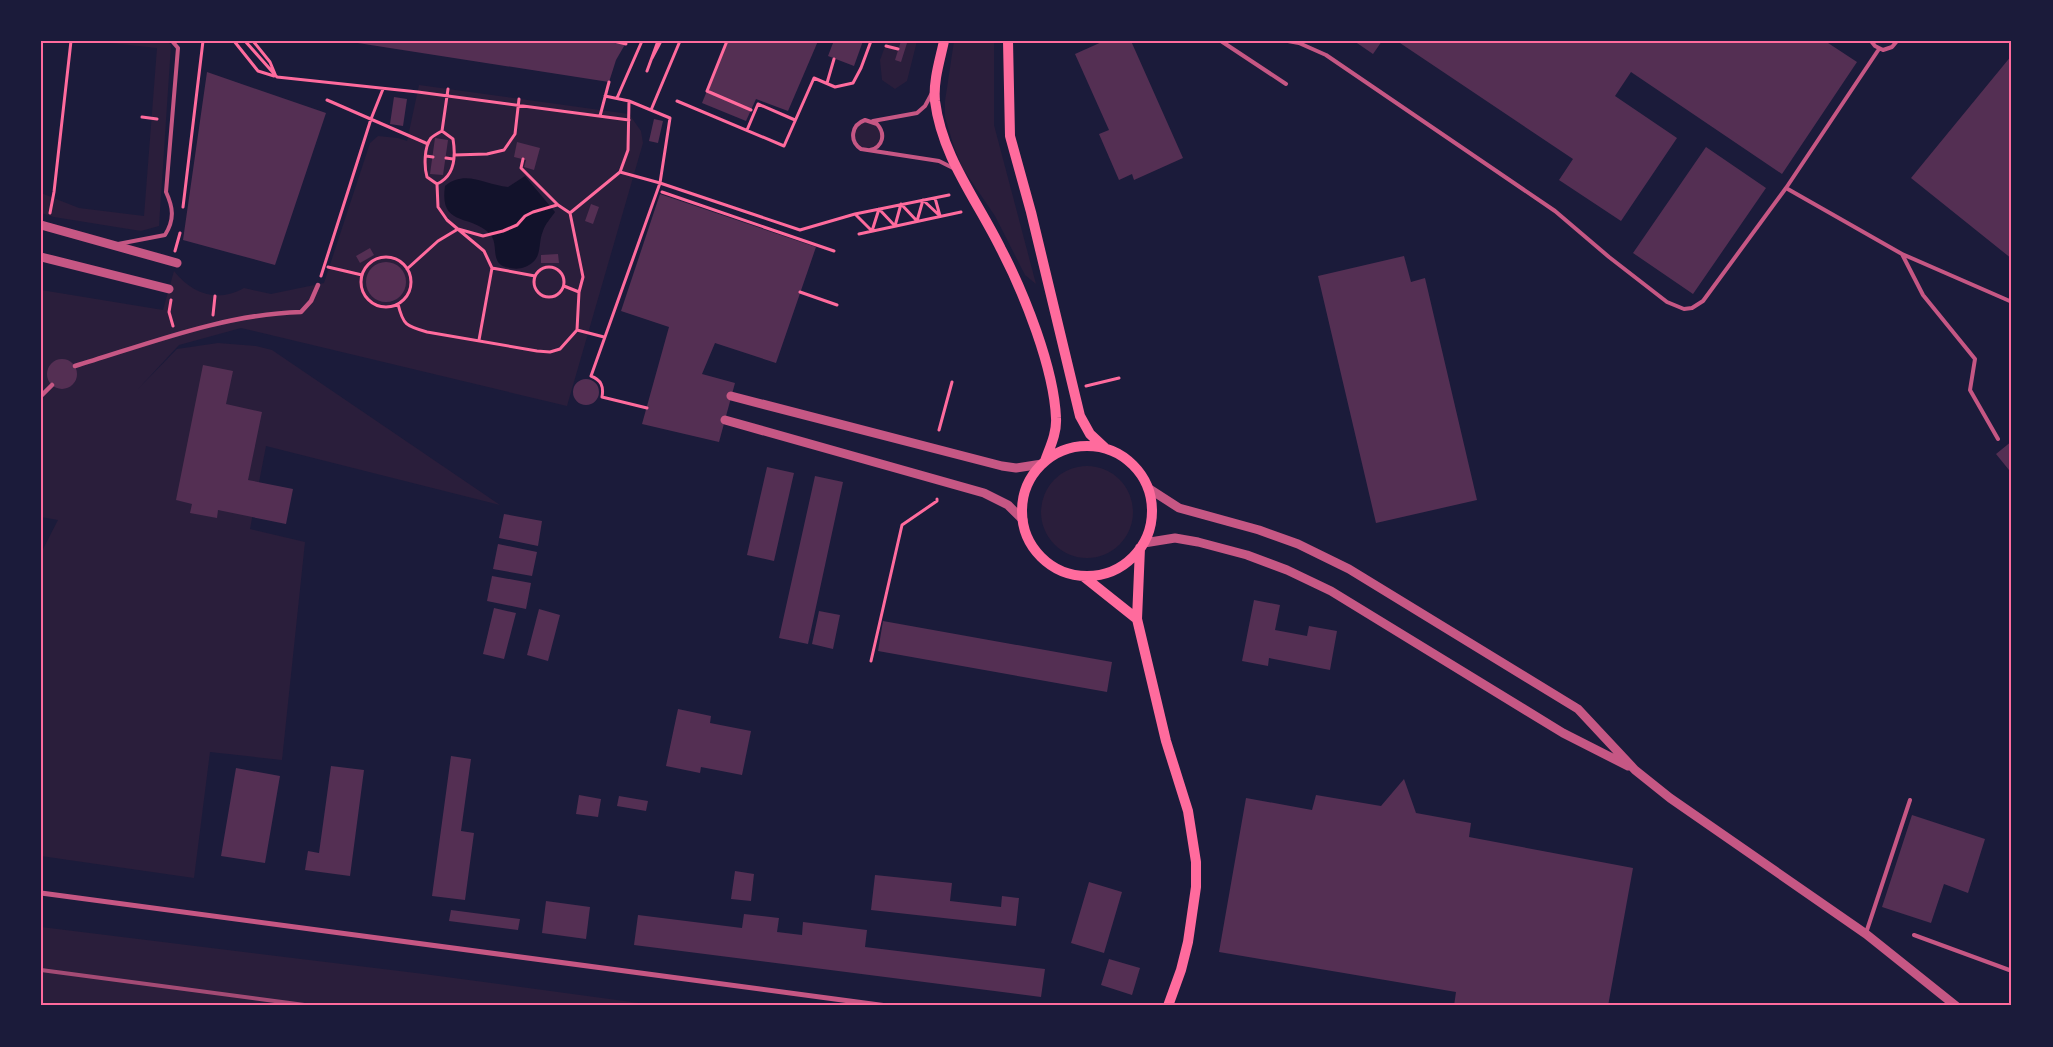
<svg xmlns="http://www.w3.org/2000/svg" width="2053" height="1047" font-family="'Work Sans',sans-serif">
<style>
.green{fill:#2a1e3b}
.water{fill:#12122b}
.building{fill:#542f53}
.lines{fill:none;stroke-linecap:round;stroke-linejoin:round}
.path{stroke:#ff6b9d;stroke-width:3}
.service{stroke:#c65784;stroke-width:4}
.pedestrian{stroke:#c65784;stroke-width:4.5}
.minor{stroke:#c65784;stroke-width:5}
.tertiary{stroke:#c65784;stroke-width:9}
.secondary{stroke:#ff6b9d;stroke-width:10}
.rail{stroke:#a44b75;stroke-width:4}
.neatline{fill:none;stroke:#ff6b9d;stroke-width:2}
</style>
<rect width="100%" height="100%" fill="#1b1b3a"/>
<path class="green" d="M92 41H167L171 45 159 226 141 231 54 217 41 213V193L79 208 144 216 157 48Z
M887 41H917L907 81 895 89 882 80 880 60Z
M954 41H994V125L1036 284 1025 275 995 216 963 169 954 147 945 117V101Z
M419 85 629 114 641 131 643 143 567 406 241 328 179 345 138 389 177 349 218 343 256 346 272 350 500 505 266 446 250 529 305 542 282 760 210 752 194 878 41 856V553L58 520 41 517V290L163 310 174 271C192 294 218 303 244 288L271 294 324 283 370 143 378 136 398 138 407 141Z
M855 135a13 13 0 1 1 26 0a13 13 0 1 1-26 0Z
M1041 512a46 46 0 1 1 92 0a46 46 0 1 1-92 0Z
M41 927 424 974 661 1006H41Z"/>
<path class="water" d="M525 176 555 212C551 218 545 224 543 231 537 245 544 259 525 267 520 269 515 269 510 268 487 265 501 244 489 233 470 214 439 227 445 186 465 169 486 185 508 187Z"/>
<path class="building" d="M345 41H627L616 60 609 82Z
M727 41H818L788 111 756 99 746 121 702 103Z
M828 41H863L854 66 828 56 833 43Z
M901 41 907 43 901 62 895 60Z
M1104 41H1131L1183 158 1134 180 1132 174 1119 180 1099 134 1109 130 1075 54Z
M1354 41H1382L1373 54Z
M1397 41H1825L1857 62 1782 174 1631 72 1615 96 1677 138 1621 221 1559 180 1573 159Z
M2012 55V259L1911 178Z
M207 72 326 113 275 265 183 240Z
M394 97 407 99 403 126 390 124Z
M654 119 663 121 658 143 649 141Z
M435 138 448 140 443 175 430 174Z
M517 142 540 148 534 170 524 167 526 160 514 157Z
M1706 147 1766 188 1693 294 1633 253Z
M660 194 816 247 776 363 715 343 702 374 735 383 719 442 642 424 669 327 621 311Z
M591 204 599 207 593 224 585 221Z
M370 248 374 255 360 263 356 256Z
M558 254 559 263H541V255Z
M1404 256 1411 282 1425 278 1477 500 1376 523 1318 276Z
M366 282a20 20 0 1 1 40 0a20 20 0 1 1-40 0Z
M47 374a15 15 0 1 1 30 0a15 15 0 1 1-30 0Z
M203 365 233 371 226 404 262 412 248 480 293 489 286 524 218 510 217 518 190 513 192 504 176 500Z
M573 392a13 13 0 1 1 26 0a13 13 0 1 1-26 0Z
M2012 441V468L2009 470 1996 454Z
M767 467 794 473 774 561 747 555Z
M815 476 843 482 808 644 779 638Z
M504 514 542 521 538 546 499 538Z
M498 544 537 552 532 576 493 569Z
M492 576 531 583 526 609 487 601Z
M1254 600 1280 605 1275 630 1307 636 1309 626 1337 631 1330 670 1269 658 1268 666 1242 661Z
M494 608 516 613 504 659 483 654Z
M539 609 560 615 548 661 527 655Z
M819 611 840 615 833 649 812 644Z
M883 621 1112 662 1107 692 878 651Z
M678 709 711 716 710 723 751 731 742 775 701 767 700 773 666 766Z
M451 756 471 759 461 831 474 833 465 900 432 896Z
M331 766 364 770 350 876 305 870 308 851 319 853Z
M236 768 280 776 265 863 221 856Z
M1404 779 1416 813 1471 823 1469 837 1633 868 1608 1006H1454L1456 992 1219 952 1246 798 1312 810 1316 795 1381 806Z
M579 795 601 799 598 817 576 814Z
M619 796 648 801 646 811 617 806Z
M1912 815 1985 839 1968 893 1944 884 1931 923 1882 907Z
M735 871 754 874 751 901 731 899Z
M875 875 952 883 950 901 1001 907 1002 896 1019 898 1016 926 871 910Z
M1089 882 1122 892 1104 953 1071 943Z
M546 901 590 907 586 939 542 933Z
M451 910 520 919 518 930 449 921Z
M744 914 779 918 777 932 802 935 803 922 867 930 865 947 1045 969 1041 997 634 945 638 915 742 928Z
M1109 959 1140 968 1132 995 1101 985Z"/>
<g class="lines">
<path class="path" d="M234 41 258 71 274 76
M245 41 277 77 418 92 629 120
M253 41 270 62 275 74
M614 41 626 44
M727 41 707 91 751 110
M886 46 898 49
M652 58 661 41
M647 71 658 41
M827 83 834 59
M605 96 629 101 670 118 660 183 591 376C601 380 604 386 602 397L647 408
M617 98 642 41
M327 100 428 144
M677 101 784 146 814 78 835 87 853 83 861 68 871 41
M651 110 680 41
M600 116 609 82
M142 117 157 119
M747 130 758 104 795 120
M442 131 453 139C456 157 455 176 437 184L427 177C424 167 424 147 431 138 434 135 438 133 442 131Z
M442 131 448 89
M454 155 487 154 504 150 515 134 519 99
M426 156 433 157
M446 158 453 159
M620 172 660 183 800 230 855 214 949 195
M437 184 438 207 447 220 484 251 492 268 535 276
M662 192 834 251
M183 207 203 41
M50 213 54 192 71 41
M570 213 620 172 628 150 629 101
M855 214 872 231 879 209 895 226 901 204 917 221 923 200 940 216 935 198
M859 234 961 212
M175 251 180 233
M361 282a25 25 0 1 1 50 0a25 25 0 1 1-50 0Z
M534 282a15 15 0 1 1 30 0a15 15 0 1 1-30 0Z
M328 267 362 275
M407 269 438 241 458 229 483 236 503 231 517 225 525 216 533 212 557 205
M321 276 371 119 383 89
M564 286 579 292
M800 292 837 305
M171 300 169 312 173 326
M398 304C403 325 406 326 427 332L537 351 550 352 560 349 577 330 579 292 583 277 570 213 558 205 521 168 523 159
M213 315 215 296
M577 330 604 337
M479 340 492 268
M1086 386 1119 378
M939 430 952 382
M871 661 902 525 937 501V499"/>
<path class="service" d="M1221 41 1286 84
M1288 41 1299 43 1326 55 1555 211 1609 257 1667 302 1684 309 1692 308 1703 301 1786 188 1879 49
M1871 41 1875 46 1883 50 1892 47 1897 41
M873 121 917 113 925 106 932 93
M870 150C883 147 886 134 877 124L865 120C851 125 849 141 861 149L939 161 955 169
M1786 188 1902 254 2012 302
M118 244 165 235C175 219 173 207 166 192L178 48 172 41
M1902 254 1923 295 1975 359 1970 390 1998 439
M2012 401V406
M1866 933 1910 800
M1914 935 2012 971"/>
<path class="pedestrian" d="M75 366C148 344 224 314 301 312L311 301 318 285
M41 396 52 385"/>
<path class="minor" d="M41 893 887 1006"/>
<path class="tertiary" d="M41 225 177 263
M41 257 169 289
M731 396 1002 466 1016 468 1042 464
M725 420 984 493 1008 505 1023 520
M1148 488 1179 508 1259 530 1298 544 1349 569 1578 709 1635 770 1670 798 1866 934 1956 1006
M1144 543 1175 538 1198 542 1247 555 1287 570 1331 591 1563 733 1628 766"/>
<path class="secondary" d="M944 41C940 60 933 81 935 101 942 157 977 200 1001 249 1024 293 1054 368 1056 418 1057 433 1050 447 1045 461
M1008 41 1010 136 1031 212 1080 416 1090 434 1105 448
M1022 511a65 65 0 1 1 130 0a65 65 0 1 1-130 0Z
M1140 548 1137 619 1166 741 1188 811 1196 862V887L1188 942 1181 970 1168 1006
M1083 576 1137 619"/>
<path class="rail" d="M41 970 312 1006"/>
</g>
<rect width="2053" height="1047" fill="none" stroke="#1b1b3a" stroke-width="85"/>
<rect x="42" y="42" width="1968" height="962" class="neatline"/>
</svg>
